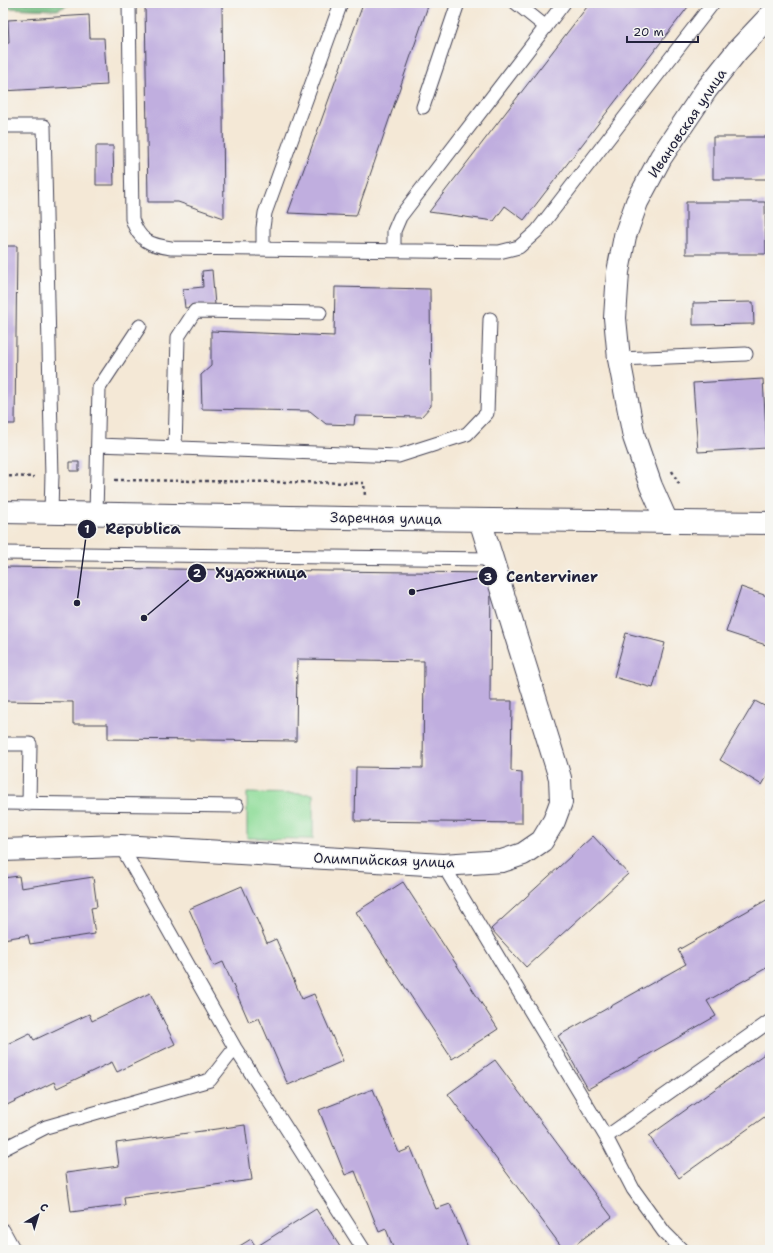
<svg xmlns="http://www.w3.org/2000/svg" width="773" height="1253" font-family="'Shantell Sans',sans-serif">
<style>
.green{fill:#90dd9a;stroke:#59806a}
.forest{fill:#74bc82;stroke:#4b6f5e}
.building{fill:#c0aedf}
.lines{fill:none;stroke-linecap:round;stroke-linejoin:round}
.service-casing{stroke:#424052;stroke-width:15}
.minor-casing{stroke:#424052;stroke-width:24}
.secondary-casing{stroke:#424052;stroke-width:24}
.path{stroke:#424052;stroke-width:2.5;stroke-dasharray:3 3;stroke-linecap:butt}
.service{stroke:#fff;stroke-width:13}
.minor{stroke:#fff;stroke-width:22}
.secondary{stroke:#fff;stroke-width:22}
.labels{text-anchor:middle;stroke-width:3;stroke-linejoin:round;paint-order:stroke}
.street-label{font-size:14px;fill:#22223b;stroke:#f6f6f2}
.leader{fill:none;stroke:#22223b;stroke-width:1.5}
.callout-dot{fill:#22223b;stroke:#f6f6f2;stroke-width:1.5}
.mark-label{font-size:12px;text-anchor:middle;font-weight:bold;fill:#fff}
.callout-label{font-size:15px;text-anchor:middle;font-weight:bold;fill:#22223b;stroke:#f6f6f2;stroke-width:3;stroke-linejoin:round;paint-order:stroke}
</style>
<rect width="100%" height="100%" fill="#f6f6f2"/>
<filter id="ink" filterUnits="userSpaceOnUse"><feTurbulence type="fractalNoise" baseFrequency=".025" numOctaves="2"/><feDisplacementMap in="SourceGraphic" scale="8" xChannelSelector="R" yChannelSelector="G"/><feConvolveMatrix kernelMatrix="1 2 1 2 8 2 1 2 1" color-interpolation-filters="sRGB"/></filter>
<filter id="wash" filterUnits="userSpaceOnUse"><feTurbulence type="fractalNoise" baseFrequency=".012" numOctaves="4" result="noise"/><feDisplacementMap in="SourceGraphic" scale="16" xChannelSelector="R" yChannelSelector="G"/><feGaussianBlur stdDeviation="0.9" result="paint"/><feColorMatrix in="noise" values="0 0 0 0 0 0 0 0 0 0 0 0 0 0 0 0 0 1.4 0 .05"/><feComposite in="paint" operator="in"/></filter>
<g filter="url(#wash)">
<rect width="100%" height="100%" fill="#f4e8d6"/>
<path class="green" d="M247 793 313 794V839L247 838Z"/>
<path class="forest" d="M3 3H73L57 10 6 8 3 13Z"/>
<g id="blocks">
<path class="building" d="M145 3H222L224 218 178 202H148Z
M366 3H429L356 216 288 213 362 7Z
M590 3H691L524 220 505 206 494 221 429 212Z
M89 15 90 38H104L107 85 3 91V44L9 43 8 20Z
M713 137H769V179H713Z
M96 146H113L114 185H96Z
M686 202H765L766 254H686Z
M3 246H17L15 424H3Z
M212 270 215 305 185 308 183 289 203 287 202 271Z
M335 287 430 289 431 406 421 417 355 416 354 425 326 424 310 411 202 409 201 375 211 366V331L334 336Z
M753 302 754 324 693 325V303Z
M763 379 767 448 698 452 693 383Z
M70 462H79V471H70Z
M3 567 491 573 490 701H512L511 771 522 772V823L355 821 356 767 423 768 424 661 297 659 296 741 108 739V724H73V702L3 701Z
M741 587 770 597V631L766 645 726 632Z
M626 633 665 643 653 688 614 677Z
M755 701 770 709V771L762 785 720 760Z
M593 836 628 874 526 967 491 929Z
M19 876 21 888 93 877 97 907 91 908 95 934 30 944 28 935 3 939V878Z
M403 882 498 1029 452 1059 356 912Z
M242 886 267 943 276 939 302 999 314 994 343 1061 288 1085 259 1018 249 1022 223 962 214 966 189 909Z
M770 898V966L707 1001 716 1016 588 1089 558 1036 686 964 678 950Z
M150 993 175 1044 117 1072 112 1062 57 1088 54 1082 3 1107V1046L30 1033 34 1040 89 1014 92 1021Z
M770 1050V1113L679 1178 649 1136Z
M495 1060 612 1217 568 1250H564L448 1094Z
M373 1089 399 1153 411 1148 436 1209 450 1204 469 1250H394L386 1229 379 1232 355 1171 345 1175 319 1110Z
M245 1125 252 1180 124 1197 125 1205 71 1212 66 1173 119 1166 116 1143Z
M316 1209 342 1250H233L251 1239 256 1247Z"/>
</g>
</g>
<g filter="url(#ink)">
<use href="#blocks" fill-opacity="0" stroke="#424052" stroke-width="1"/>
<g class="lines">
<defs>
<path id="service" d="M129 3 132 219C139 241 150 245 171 248L499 252 519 247 537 231 713 3
M516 3 546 27
M423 107 458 3
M3 126H44L52 478
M263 249V228L265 213 341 3
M394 250V231L400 217 564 3
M619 359 746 354
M98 445 398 456 467 434 487 413 490 319
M175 448 178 337 195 311 320 313
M51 513 52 473
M96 514 99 388 140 326
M3 553 492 559
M3 744H30L29 804
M3 803 237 806
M121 846 235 1048 364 1250
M443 865 606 1137 770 1021
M606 1137 633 1189 664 1232 682 1250
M3 1149 46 1127 210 1080 235 1048
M3 1230 14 1250"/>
<path id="minor" d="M667 522 651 486 634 437 619 359 615 318 618 272 625 236 637 202 661 157 706 90 737 51 770 16
M3 850 121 846 443 865 502 861 523 854 542 841 554 821 561 802 560 778 480 520"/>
<path id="secondary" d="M3 512 401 519 770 523"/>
</defs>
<use href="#service" class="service-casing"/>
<use href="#minor" class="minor-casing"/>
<use href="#secondary" class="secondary-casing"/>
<path class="path" d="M672 471 680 486
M3 476 34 477
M115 480 364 483 365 496"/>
<use href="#service" class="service"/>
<use href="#minor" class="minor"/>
<use href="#secondary" class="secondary"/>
</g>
</g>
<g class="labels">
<g class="street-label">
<text transform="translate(687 123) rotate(-56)" y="5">Ивановская улица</text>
<text transform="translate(386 518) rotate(1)" y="5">Заречная улица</text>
<text transform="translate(384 860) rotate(2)" y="5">Олимпийская улица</text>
</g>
</g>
<path class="leader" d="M77 603L87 529M144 618L197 573M412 592L488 576"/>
<g class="callout-dot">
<circle cx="77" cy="603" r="4"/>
<circle cx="144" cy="618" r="4"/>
<circle cx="412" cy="592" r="4"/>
<circle cx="87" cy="529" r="10"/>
<circle cx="197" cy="573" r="10"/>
<circle cx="488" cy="576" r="10"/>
</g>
<g class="mark-label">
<text x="87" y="533">1</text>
<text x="197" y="577">2</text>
<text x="488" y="581">3</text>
</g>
<g class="callout-label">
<text x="143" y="534">Republica</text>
<text x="261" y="578">Художница</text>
<text x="552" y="582">Centerviner</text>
</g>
<rect width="773" height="1253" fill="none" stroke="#f6f6f2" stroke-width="16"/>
<g transform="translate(38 1215) rotate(38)" stroke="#f6f6f2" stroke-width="3" paint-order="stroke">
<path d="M0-3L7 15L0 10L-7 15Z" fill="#22223b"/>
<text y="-6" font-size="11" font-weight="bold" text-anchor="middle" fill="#22223b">С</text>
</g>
<path d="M627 36v6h71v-6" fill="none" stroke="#22223b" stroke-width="2"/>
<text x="633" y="36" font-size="12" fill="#22223b" stroke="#f6f6f2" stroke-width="3" paint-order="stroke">20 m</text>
</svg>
